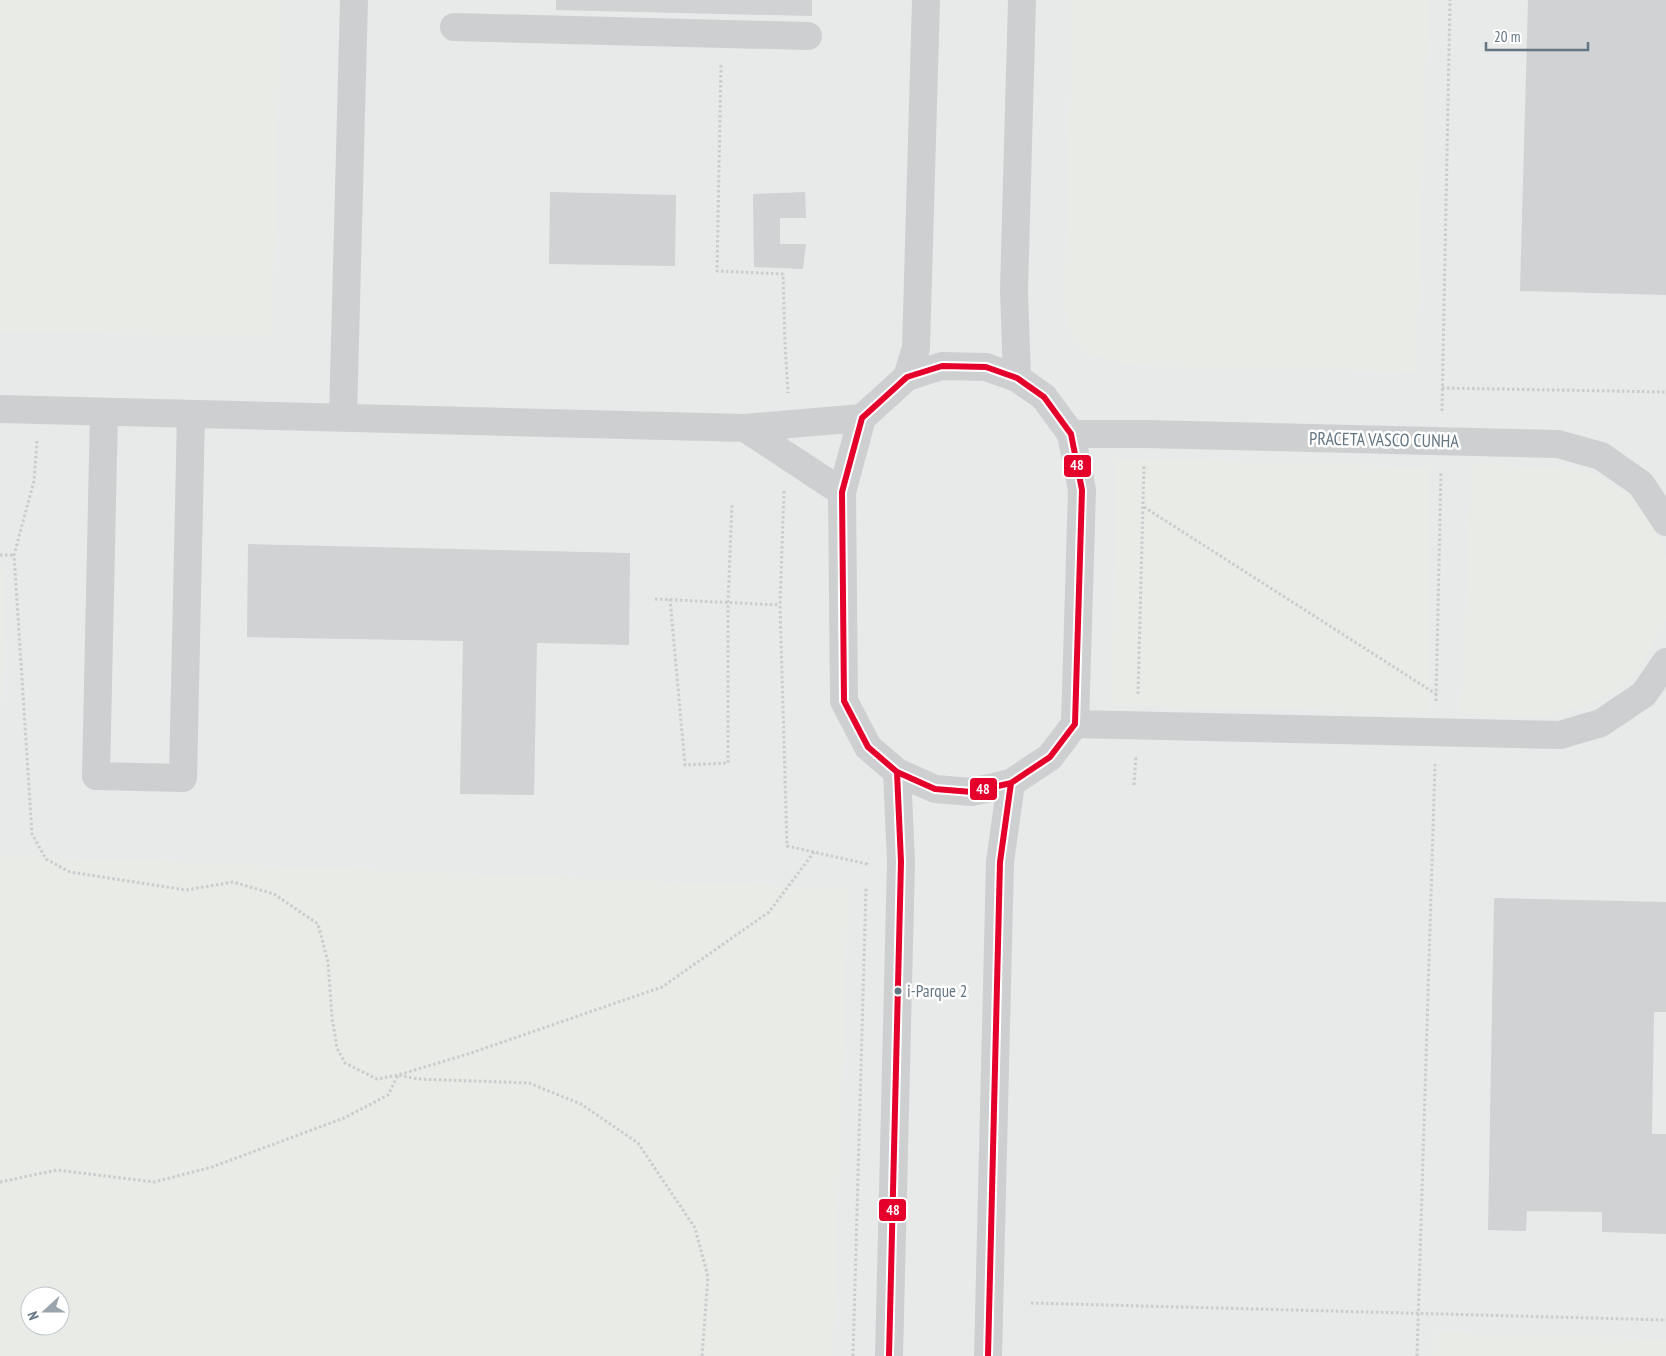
<svg xmlns="http://www.w3.org/2000/svg" width="1666" height="1356" font-family="'PT Sans Narrow',sans-serif">
<style>
.built{fill:#e8e9e9;fill-rule:evenodd}
.green{fill:#e8ebe6;fill-rule:evenodd}
.building{fill:#d0d2d3}
.lines{fill:none;stroke-linecap:round;stroke-linejoin:round}
.path{stroke:#cbcccd;stroke-width:3;stroke-dasharray:2.5 2.5;stroke-linecap:butt}
.minor{stroke:#cecfd0;stroke-width:28}
.bus-1-casing{stroke:#fff;stroke-width:10}
.bus-1{stroke:#e4002b;stroke-width:6}
.bus-dot{fill:#657683;stroke:#fff;stroke-width:2}
.labels{text-anchor:middle;stroke-width:5;stroke-linejoin:round;paint-order:stroke}
.bus-label{font-size:17px;fill:#657683;stroke:#fff;text-anchor:start}
.street-label{font-size:18px;fill:#657683;stroke:#fff}
.line-badge{stroke:#fff;stroke-width:2}
.badge-label{font-size:14px;text-anchor:middle;font-weight:bold;fill:#fff}
</style>
<rect width="100%" height="100%" fill="#f9f9f9"/>
<path class="built" d="M0 0H1666V1356H0ZM30 1296H60V1326H30Z"/>
<path class="green" d="M0 0H281L272 337 0 332Z
M1073 0H1428L1416 371 1136 366 1092 356 1075 337 1064 310Z
M1116 459 1428 467 1430 713 1112 705Z
M1472 463 1587 471 1627 494 1655 528 1666 555V621L1635 675 1598 701 1544 717 1461 714Z
M0 570H4L0 808Z
M0 855 848 889 833 1356H0ZM30 1296H60V1326H30Z
M1434 1333 1666 1339V1356H1433Z"/>
<path class="building" d="M556 0H812V16L556 10Z
M1528 0H1666V295L1520 291Z
M550 192 676 195 675 266 549 264Z
M805 192 806 218H780V244H806L803 269 754 267 753 194Z
M248 544 630 553 629 645 537 643 534 795 460 794 463 641 247 637Z
M1494 898 1666 902V1012H1654L1652 1134H1666V1234L1602 1232V1212L1527 1211 1526 1231 1488 1230Z"/>
<g class="lines">
<path class="path" d="M721 65 717 271 783 274 785 344 788 393
M1442 388 1666 392
M1442 411 1450 0
M37 441 34 481 14 555 32 834 46 859 70 872 186 890 233 882 274 894 318 924 328 962 332 1017 337 1048 345 1063 377 1079 398 1075 468 1054 662 987 769 912 814 852
M784 491 780 605 787 846 867 864V866
M1144 507 1436 694
M0 555H14
M655 599 780 605
M670 599 685 765 728 763V603L732 504
M1138 694 1144 465
M1436 701 1441 472
M1134 785 1136 755
M0 1182 57 1170 154 1182 212 1167 344 1118 388 1095 398 1075 418 1079 529 1083 581 1104 638 1143 695 1228 708 1277 702 1356
M1031 1303 1666 1320
M853 1356 866 888
M1417 1356 1435 764"/>
<path class="minor" d="M454 27 808 36
M942 366 986 367 1017 378 1044 397 1071 434 1082 490 1075 724 1050 757 1011 783 972 792 935 789 897 772 868 747 844 701 842 492 862 418 907 377Z
M907 377 916 348 926 0
M1017 378 1014 290 1022 0
M0 409 745 428 862 418
M104 412 96 776 183 778 191 414
M343 417 354 0
M745 428 842 492
M1071 434H1145L1558 444 1601 456 1641 484 1666 522
M1075 724 1560 735 1601 723 1644 694 1666 662
M889 1356 901 862 897 772
M988 1356 1000 862 1011 783"/>
<defs>
<path id="bus-1" d="M942 366 986 367 1017 378 1044 397 1071 434 1082 490 1075 724 1050 757 1011 783 972 792 935 789 897 772 868 747 844 701 842 492 862 418 907 377Z
M889 1356 901 862 897 772
M988 1356 1000 862 1011 783"/>
</defs>
<use href="#bus-1" class="bus-1-casing"/>
<use href="#bus-1" class="bus-1"/>
</g>
<circle class="bus-dot" cx="898" cy="991" r="4.5"/>
<g class="labels">
<g class="bus-label">
<text x="907" y="997">i-Parque 2</text>
</g>
<g class="street-label">
<text transform="translate(1384 440) rotate(1)" y="6">PRACETA VASCO CUNHA</text>
</g>
</g>
<g class="line-badge">
<rect x="1063" y="454" width="29" height="24" rx="5" fill="#e4002b"/>
<rect x="969" y="777" width="29" height="24" rx="5" fill="#e4002b"/>
<rect x="878" y="1198" width="29" height="24" rx="5" fill="#e4002b"/>
</g>
<g class="badge-label">
<text x="1077" y="470">48</text>
<text x="983" y="794">48</text>
<text x="893" y="1215">48</text>
</g>
<g transform="translate(45 1311) rotate(249)"><circle r="24" fill="#ffffff" stroke="#c1c8cd"/>
<path d="M0-4L9 19L0 12L-9 19Z" fill="#99a4ac"/>
<text y="-8" font-size="14" font-weight="bold" text-anchor="middle" fill="#657683">N</text>
</g>
<path d="M1486 42v8h102v-8" fill="none" stroke="#657683" stroke-width="2.5"/>
<text x="1494" y="42" font-size="15" fill="#657683" stroke="#ffffff" stroke-width="4" paint-order="stroke">20 m</text>
</svg>
